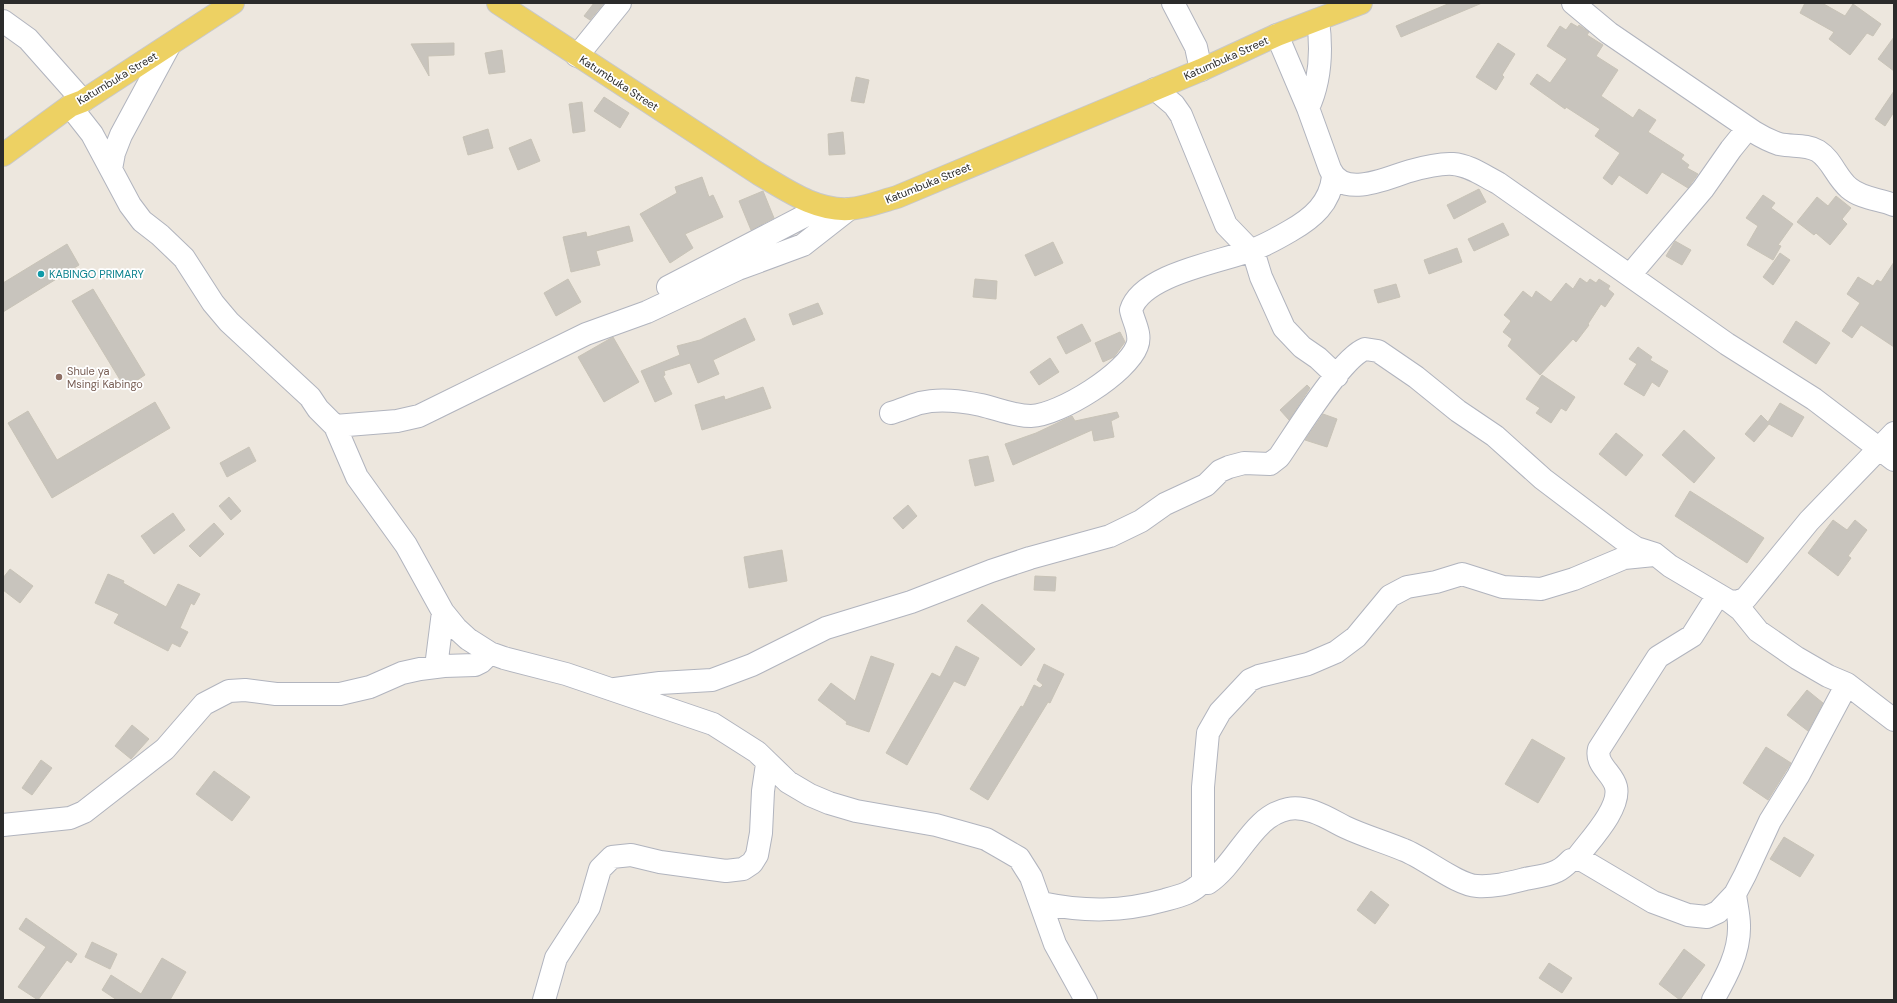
<svg xmlns="http://www.w3.org/2000/svg" width="1897" height="1003" font-family="'DM Sans',sans-serif">
<style>
.building{fill:#c8c4bd;stroke:#c8c3b7}
.lines{fill:none;stroke-linecap:round;stroke-linejoin:round}
.minor-casing{stroke:#b1b4be;stroke-width:24}
.major-casing{stroke:#c8c8c8;stroke-width:24}
.minor{stroke:#fff;stroke-width:22}
.major{stroke:#edd163;stroke-width:22}
.culture-dot{fill:#0f9aa8;stroke:#fff;stroke-width:1.5}
.education-dot{fill:#8d6e63;stroke:#fff;stroke-width:1.5}
.labels{text-anchor:middle;stroke-width:3.5;stroke-linejoin:round;paint-order:stroke}
.street-label{font-size:11px;fill:#2b2b2b;stroke:#fff}
.culture-label{font-size:11px;fill:#0d838f;stroke:#fff;text-anchor:start}
.education-label{font-size:11px;fill:#785e54;stroke:#fff;text-anchor:start}
</style>
<rect width="100%" height="100%" fill="#ede7de"/>
<path class="building" d="M594 3H604L590 20 584 16Z
M1450 3H1482L1401 37 1396 26Z
M1805 3H1822L1845 16 1853 4 1881 24 1873 36 1867 33 1850 55 1829 39 1834 32 1800 13Z
M1571 23 1578 27 1579 25 1589 32 1587 35 1603 45 1596 56 1618 70 1601 96 1633 118 1639 109 1656 120 1648 132 1684 155 1681 159 1689 165 1687 168 1698 174 1688 188 1662 172 1647 194 1619 175 1612 185 1603 178 1620 153 1595 136 1600 129 1566 107 1565 109 1530 84 1537 74 1550 83 1567 59 1547 46 1560 26 1566 30Z
M1894 37V71L1878 59Z
M454 43V55L428 56 429 76 411 44Z
M1498 43 1515 54 1502 75 1504 77 1496 90 1476 77Z
M502 50 505 72 489 74 485 53Z
M856 77 869 80 864 103 851 101Z
M1894 91V112L1885 126 1875 119Z
M604 97 629 113 620 128 594 111Z
M582 102 585 131 573 133 569 104Z
M488 129 493 148 468 155 463 137Z
M843 132 845 154 829 155 828 134Z
M531 139 540 161 518 170 509 148Z
M702 177 709 197 713 195 723 217 685 234 693 248 670 263 640 214 677 193 675 187Z
M1479 189 1486 202 1454 219 1447 205Z
M763 191 774 218 751 230 739 201Z
M1763 195 1775 203 1771 208 1793 224 1778 245 1781 246 1773 260 1747 245 1758 226 1746 218Z
M1836 196 1851 208 1842 219 1847 224 1830 245 1816 233 1814 235 1797 222 1817 197 1828 206Z
M1503 223 1509 235 1474 251 1468 239Z
M629 226 633 241 596 251 600 265 571 272 563 237 586 232 587 237Z
M1675 241 1691 250 1682 265 1666 256Z
M1053 242 1063 263 1035 276 1025 255Z
M67 244 79 265 3 312V283Z
M1457 248 1462 262 1429 274 1424 260Z
M1780 253 1790 260 1773 285 1763 277Z
M1894 262V347L1861 325 1852 338 1842 331 1860 303 1847 294 1858 277 1873 286 1877 280 1881 282Z
M1580 278 1587 283 1590 279 1596 283 1599 279 1610 286 1608 289 1614 294 1605 307 1601 304 1588 324 1589 325 1576 342 1573 339 1540 375 1508 346 1512 339 1503 332 1511 321 1504 315 1523 291 1532 298 1536 291 1551 302 1566 283 1573 289Z
M568 279 581 302 556 316 544 293Z
M975 279 997 281 996 299 973 297Z
M1396 284 1400 297 1378 303 1374 290Z
M93 289 145 375 125 388 72 301Z
M818 303 823 314 793 325 789 314Z
M745 318 755 340 713 360 719 374 698 383 690 363 664 371 665 375 663 376 672 394 655 402 641 371 680 355 677 346 700 340Z
M1796 321 1830 343 1816 364 1783 342Z
M1082 324 1091 341 1066 354 1057 337Z
M1120 332 1125 342 1114 357 1103 362 1095 343Z
M613 337 639 382 604 402 578 357Z
M1638 347 1652 357 1650 360 1668 371 1659 387 1652 382 1644 396 1624 384 1637 364 1629 359Z
M1050 358 1059 372 1039 385 1030 372Z
M1542 375 1575 397 1566 411 1561 408 1551 423 1536 413 1540 408 1526 399Z
M1307 385 1310 388 1289 420 1280 410Z
M763 387 771 408 702 430 695 405 724 396 725 400Z
M155 402 170 428 52 498 8 423 28 411 57 460Z
M1780 403 1804 417 1792 437 1769 424 1754 442 1745 434 1761 415 1768 422Z
M1117 412 1119 417 1111 421 1114 437 1094 441 1092 430 1013 465 1005 444 1036 433 1072 416 1075 421Z
M1323 414 1337 419 1327 447 1305 440Z
M1684 430 1715 458 1694 483 1662 455Z
M1616 433 1643 455 1626 476 1599 454Z
M249 447 256 461 227 477 220 463Z
M988 456 994 481 975 486 969 460Z
M1690 491 1764 538 1747 563 1675 516Z
M229 497 241 511 231 520 219 506Z
M908 505 917 516 903 529 893 518Z
M173 513 185 530 154 554 141 536Z
M1833 520 1847 530 1855 520 1867 530 1848 556 1851 558 1838 576 1808 553Z
M214 523 224 534 200 557 189 546Z
M782 550 787 581 749 588 744 557Z
M10 569 33 586 20 603 3 590V578Z
M108 574 124 581 123 583 166 607 178 584 200 594 194 605 191 603 180 628 188 632 180 647 172 643 168 651 114 623 119 614 95 603Z
M1035 576 1056 577 1055 591 1034 590Z
M982 604 1035 649 1021 666 967 621Z
M956 646 979 658 965 686 954 681 907 765 886 753 932 673 940 677Z
M871 656 894 664 869 732 846 724 847 722 818 700 831 683 855 701Z
M1044 664 1064 674 1050 703 1048 702 988 800 970 789 1021 706 1023 707 1034 685 1040 688 1043 685 1037 680Z
M1807 690 1823 703 1808 731 1787 715Z
M132 725 149 739 131 759 115 746Z
M1532 739 1565 758 1538 803 1505 784Z
M1766 747 1791 763 1768 800 1743 783Z
M41 760 52 768 32 795 22 788Z
M214 771 250 797 232 821 196 794Z
M1784 837 1814 855 1800 877 1770 859Z
M1371 891 1389 905 1375 924 1357 910Z
M26 918 77 954 71 963 67 960 38 1000 18 987 46 947 19 929Z
M92 942 117 954 110 969 85 957Z
M1684 949 1705 965 1680 1000 1659 984Z
M162 958 186 972 170 1000H117L102 990 111 975 141 994Z
M1549 963 1572 978 1562 993 1539 978Z"/>
<g class="lines">
<defs>
<path id="minor" d="M1173 3 1196 47 1201 70
M1573 3 1609 33 1754 132C1762 137 1770 141 1779 144 1792 147 1806 144 1818 151 1832 160 1836 177 1849 188 1862 199 1879 199 1894 205
M3 21 28 39 83 101
M1277 35 1308 108 1330 169C1343 200 1388 177 1410 171 1424 167 1439 163 1453 164 1469 165 1484 176 1498 183L1727 344 1814 399 1894 460
M577 56 620 3
M1155 89 1174 105 1181 115 1226 225 1254 254 1261 277 1284 328 1302 347 1318 358 1337 376
M70 106 92 134 130 205 142 221 160 235 184 258 213 303 229 322 310 397 318 409 335 426 357 477 406 545 443 612 456 628 468 639 490 653 504 658 566 674 713 724 757 752 788 782 810 795 829 803 856 811 936 825 986 839 1000 847 1019 858 1031 877 1055 944 1086 1000
M1308 108C1321 80 1322 50 1318 20
M111 169 114 153 121 135 169 46
M1630 275 1703 189 1731 149 1748 128
M668 287 822 207
M891 413C901 410 910 406 920 403 940 398 961 401 981 405 998 409 1013 416 1031 416 1060 415 1127 373 1137 346 1142 334 1133 321 1131 310 1142 274 1221 262 1252 250 1266 245 1278 238 1290 231 1313 218 1330 203 1333 177
M335 426 397 421 419 416 586 334 647 312 738 269 803 245 849 209
M1729 601 1741 610 1758 631 1797 658 1828 676 1847 684 1894 720
M436 667 443 612
M615 689 660 683 712 680 752 665 826 628 911 602 991 571 1030 558 1110 536 1141 521 1165 504 1206 485 1220 471 1229 467 1244 463 1270 464 1279 457C1295 434 1341 358 1365 349L1378 351 1416 377 1458 411 1495 436 1543 479 1621 538 1636 548 1655 554 1670 566 1729 601 1738 602 1746 598 1809 521 1894 433
M3 825 70 818 84 812 165 749 204 704 229 691 245 690 276 694H340L370 687 402 673 420 669 444 666 475 665 481 662 490 653
M1576 859C1588 842 1621 809 1616 787 1613 773 1595 765 1599 749L1658 657 1692 636 1718 595
M1203 881V787L1208 733 1220 712 1250 680 1259 676 1308 664 1336 652 1356 637 1390 596 1407 587 1436 582 1462 574 1503 587 1541 589 1574 579 1624 558 1654 555
M1041 903C1085 912 1122 912 1165 900 1180 896 1193 893 1203 881L1208 883C1238 863 1252 816 1288 809 1308 805 1329 819 1345 827 1364 836 1385 842 1404 850 1425 858 1457 885 1477 886 1494 887 1509 883 1525 879 1535 877 1547 876 1557 871 1562 869 1567 864 1571 860H1582L1653 902 1688 915 1707 917 1718 912 1735 894 1745 875 1770 821 1798 776 1847 684
M544 1000 556 958 589 907 600 869 612 857 631 855 660 862 726 871 743 869 752 863 757 855 761 833 763 791 767 764
M1713 1000C1726 977 1740 952 1739 925 1739 915 1736 904 1735 894"/>
<path id="major" d="M498 3 759 174C787 190 815 211 849 209 865 208 882 201 897 197L1201 70 1277 35 1361 3
M3 155 70 106 83 101 233 3"/>
</defs>
<use href="#minor" class="minor-casing"/>
<use href="#major" class="major-casing"/>
<use href="#minor" class="minor"/>
<use href="#major" class="major"/>
</g>
<circle class="culture-dot" cx="41" cy="274" r="4"/>
<circle class="education-dot" cx="59" cy="377" r="4"/>
<g class="labels">
<g class="street-label">
<text transform="translate(1226 58) rotate(-24)" y="4">Katumbuka Street</text>
<text transform="translate(117 78) rotate(-31)" y="4">Katumbuka Street</text>
<text transform="translate(619 83) rotate(33)" y="4">Katumbuka Street</text>
<text transform="translate(928 183) rotate(-22)" y="4">Katumbuka Street</text>
</g>
<g class="culture-label">
<text x="49" y="278">KABINGO PRIMARY</text>
</g>
<g class="education-label">
<text x="67" y="375">Shule ya<tspan x="67" dy="13">Msingi Kabingo</tspan></text>
</g>
</g>
<rect width="1897" height="1003" fill="none" stroke="#2b2b2b" stroke-width="8"/>
</svg>
